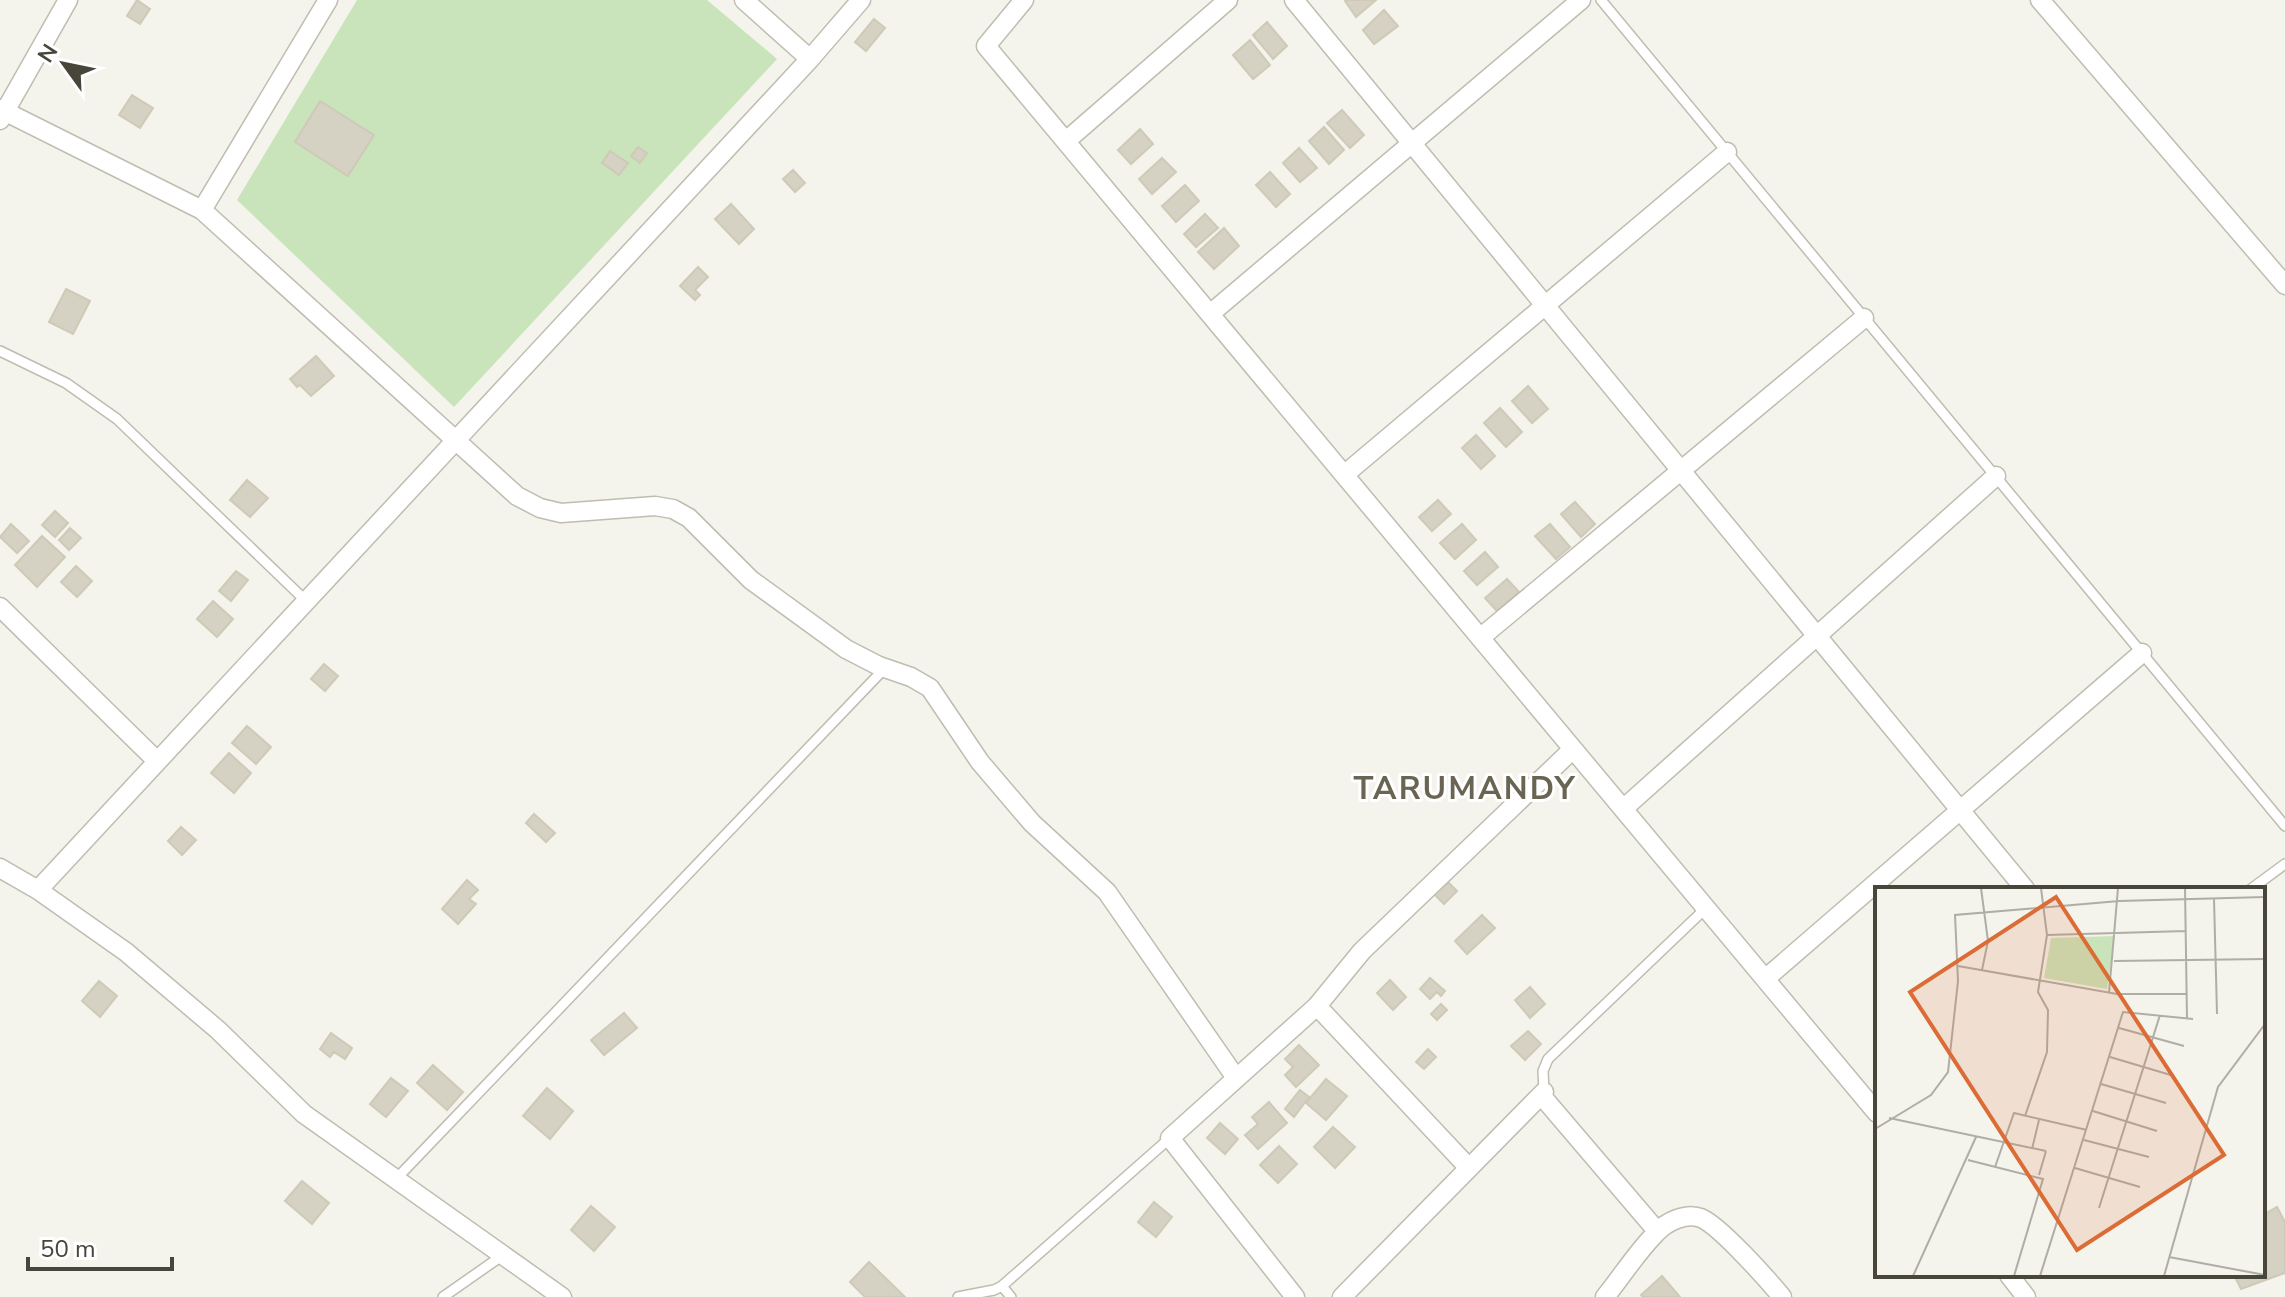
<svg xmlns="http://www.w3.org/2000/svg" width="2285" height="1297" font-family="'Nunito Sans',sans-serif">
<style>
.green{fill:#c9e4ba}
.building{fill:#d5d1c3;stroke:#cfcab7;stroke-width:2}
.lines{fill:none;stroke-linecap:round;stroke-linejoin:round}
.lane-casing{stroke:#bfbdb0;stroke-width:12}
.street-casing{stroke:#bfbdb0;stroke-width:21}
.lane{stroke:#fff;stroke-width:9}
.street{stroke:#fff;stroke-width:18}
.labels{text-anchor:middle;stroke-width:6;stroke-linejoin:round;paint-order:stroke}
.district-label{font-size:32px;font-weight:bold;letter-spacing:2px;fill:#6a6553;stroke:#fff}
.inset-road{fill:none;stroke:#afada5;stroke-width:2}
.view{fill:#db6c35;fill-opacity:0.15;stroke:#db6c35;stroke-width:4}
.inset-edge{fill:none;stroke:#48453a;stroke-width:4}
</style>
<rect width="100%" height="100%" fill="#f4f3ec"/>
<path class="green" d="M357 0H707L777 59 454 407 237 200Z"/>
<path class="building" d="M137 0 150 9 140 24 127 16Z
M1347 0H1376L1356 17 1345 1Z
M1384 10 1398 26 1374 44 1363 30Z
M874 19 885 28 866 51 855 42Z
M1267 22 1287 46 1273 59 1253 35Z
M1250 40 1270 65 1253 79 1233 55Z
M132 95 153 108 140 128 119 115Z
M320 101 374 135 348 176 295 142Z
M1342 110 1364 135 1350 148 1327 123Z
M1324 127 1344 150 1329 164 1309 141Z
M1140 129 1153 144 1131 164 1118 150Z
M638 147 647 153 640 163 631 156Z
M1299 148 1317 168 1300 182 1283 163Z
M610 151 628 163 619 175 602 163Z
M1162 158 1176 172 1152 194 1139 179Z
M793 170 805 183 795 192 783 179Z
M1270 172 1290 194 1276 207 1256 185Z
M1185 185 1199 201 1176 222 1162 206Z
M731 204 754 229 739 244 715 219Z
M1205 214 1218 228 1196 247 1184 234Z
M1224 228 1239 246 1214 269 1198 252Z
M698 267 708 277 695 290 700 295 695 300 680 286Z
M66 289 90 301 73 334 49 322Z
M316 356 334 376 311 396 300 385 297 387 290 379Z
M1528 386 1548 409 1532 423 1512 401Z
M1500 408 1522 432 1506 447 1484 423Z
M1476 435 1495 456 1481 469 1462 448Z
M247 480 268 498 250 517 230 500Z
M1438 500 1451 514 1432 531 1419 517Z
M1575 502 1595 524 1581 537 1561 514Z
M55 511 68 523 55 537 42 525Z
M11 524 29 541 17 553 0 537Z
M1462 524 1476 540 1455 559 1440 543Z
M1550 524 1570 547 1556 559 1535 536Z
M70 528 81 538 69 550 59 540Z
M42 536 65 557 37 587 15 565Z
M1485 552 1498 567 1477 585 1464 571Z
M76 566 92 581 77 597 61 582Z
M236 571 248 580 231 601 219 591Z
M1507 579 1519 592 1497 611 1485 598Z
M213 601 233 619 217 637 197 619Z
M324 664 338 676 325 691 311 679Z
M247 726 271 747 256 764 232 743Z
M229 753 251 773 234 793 211 773Z
M534 814 555 833 546 842 526 823Z
M181 827 196 840 182 855 168 841Z
M467 880 478 890 469 899 476 904 458 924 442 909Z
M1446 880 1457 891 1444 904 1433 893Z
M1482 915 1495 928 1467 954 1455 941Z
M1430 978 1445 991 1441 996 1437 992 1430 999 1420 989Z
M1390 980 1406 997 1393 1010 1377 993Z
M99 981 117 996 100 1017 82 1001Z
M1530 987 1545 1004 1530 1018 1515 1000Z
M1441 1004 1447 1010 1437 1020 1431 1014Z
M624 1013 637 1028 604 1055 591 1040Z
M1528 1031 1541 1044 1525 1060 1511 1046Z
M331 1033 352 1048 345 1059 334 1052 330 1057 320 1049Z
M1299 1045 1319 1065 1296 1087 1285 1075 1293 1067 1285 1059Z
M1428 1049 1436 1057 1424 1069 1416 1062Z
M433 1065 463 1092 447 1110 417 1083Z
M391 1078 408 1091 386 1117 370 1104Z
M1326 1079 1347 1096 1326 1120 1306 1103Z
M547 1088 573 1111 550 1139 523 1116Z
M1300 1090 1309 1097 1294 1117 1285 1109Z
M1269 1102 1287 1123 1258 1149 1245 1135 1258 1124 1252 1117Z
M1220 1123 1238 1139 1225 1154 1207 1138Z
M1333 1127 1355 1147 1335 1168 1314 1147Z
M1279 1146 1297 1164 1278 1183 1260 1165Z
M302 1181 329 1203 312 1224 285 1201Z
M1154 1202 1172 1217 1156 1237 1138 1222Z
M591 1206 615 1227 594 1251 571 1230Z
M2277 1207 2285 1222V1273L2241 1289 2234 1275H2263V1215Z
M869 1262 905 1297H865L850 1282Z
M1662 1276 1680 1297H1643L1641 1295Z"/>
<g class="lines">
<defs>
<path id="lane" d="M1601 0 2285 826
M0 351 66 383 117 419 306 601
M2251 889 2285 864
M1544 1092 1543 1071 1548 1059 1706 908
M397 1178 884 669
M1002 1286 1011 1297
M443 1297 503 1255
M958 1297 994 1290 1002 1286 1170 1138"/>
<path id="street" d="M744 0 810 59
M1024 0 986 46 1877 1113
M1294 0 2025 889
M2040 0 2285 285
M0 109 202 210 517 496 540 508 561 513 655 506 673 509 689 518 751 580 846 649 879 666 911 677 930 688 980 762 1032 823 1107 892 1236 1078
M0 120 68 0
M1066 141 1228 0
M202 210 328 0
M1210 314 1581 0
M1344 475 1727 152
M0 607 157 761
M1480 638 1864 318
M1623 809 1996 476
M0 868 38 890 126 952 218 1030 304 1114 562 1297
M38 890 810 59 861 0
M1765 979 2142 653
M1317 1006 1469 1168
M1541 1095 1657 1231
M2009 1275 2026 1297
M1295 1297 1170 1138 1317 1006 1362 951 1573 749
M1342 1297 1544 1092
M1605 1297C1622 1276 1637 1252 1656 1233 1666 1222 1686 1212 1701 1218 1720 1226 1768 1280 1782 1297"/>
</defs>
<use href="#lane" class="lane-casing"/>
<use href="#street" class="street-casing"/>
<use href="#lane" class="lane"/>
<use href="#street" class="street"/>
</g>
<g class="labels">
<g class="district-label">
<text x="1465" y="799">TARUMANDY</text>
</g>
</g>
<g transform="translate(1875 887)">
<rect width="390" height="390" fill="#f4f3ec"/>
<path d="M240 49 232 102 169 91 176 51Z" fill="#c9e4ba"/>
<path class="inset-road" d="M106 1 113 54 107 83M310 1 312 131M339 12 342 127M172 48 311 44M239 74 390 72M83 79 242 107H312M234 106 243 1M244 141 309 159M235 170 299 189M226 197 291 216M218 224 282 244M150 229 172 165 173 123 163 105 172 48 166 1M14 231 171 264M0 242 56 208 73 185 83 94 80 28 244 14 390 10M209 253 274 270M157 262 164 233M93 273 168 292 139 389M120 280 139 226 212 243M200 281 265 300M164 288 171 264M224 321 285 128M294 370 390 388M38 389 101 250M165 389 248 125 318 132M289 389 343 200 390 137"/>
<path class="view" d="M181 10 349 268 202 363 35 105Z"/>
<rect width="390" height="390" class="inset-edge"/>
</g>
<g transform="translate(64 64) rotate(303)" stroke="#ffffff" stroke-width="6" paint-order="stroke">
<path d="M0-6L14 30L0 20L-14 30Z" fill="#48453a"/>
<text y="-12" font-size="22" font-weight="bold" text-anchor="middle" fill="#48453a">N</text>
</g>
<path d="M28 1257v12h144v-12" fill="none" stroke="#48453a" stroke-width="4"/>
<text x="40" y="1257" font-size="24" fill="#48453a" stroke="#ffffff" stroke-width="6" paint-order="stroke">50 m</text>
</svg>
